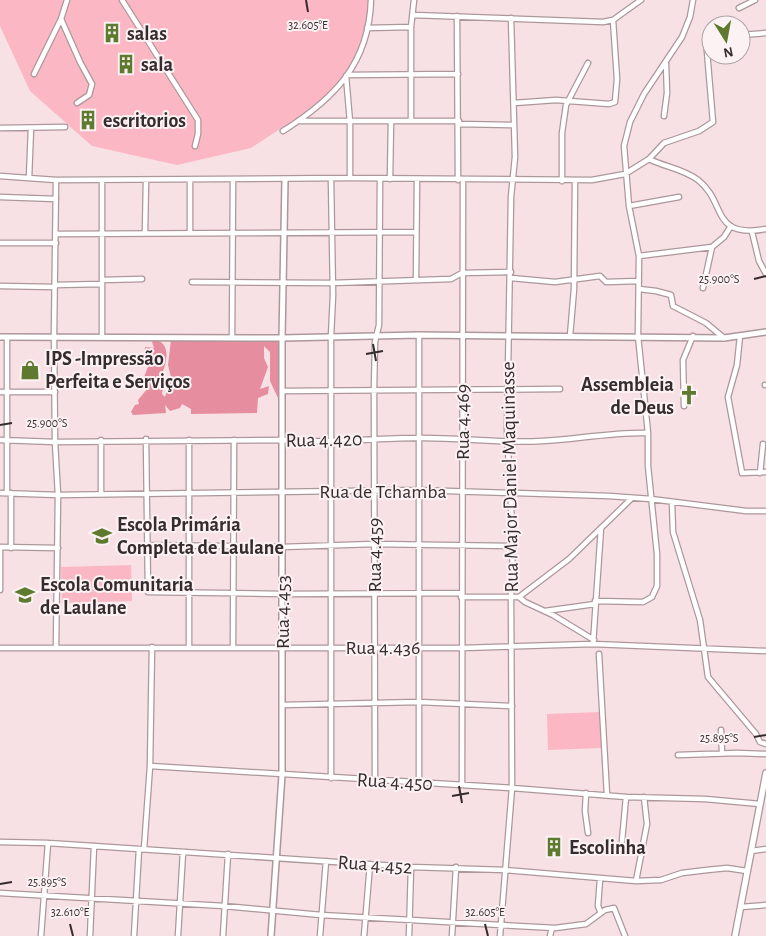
<svg xmlns="http://www.w3.org/2000/svg" width="766" height="936" font-family="'Alegreya Sans',sans-serif">
<style>
.green{fill:#fbb7c3}
.forest{fill:#e68ea0}
.lines{fill:none;stroke-linecap:round;stroke-linejoin:round}
.minor-casing{stroke:#ac979a;stroke-width:7}
.tertiary-casing{stroke:#ac979a;stroke-width:8}
.secondary-casing{stroke:#ac979a;stroke-width:8}
.minor{stroke:#fff;stroke-width:4.5}
.tertiary{stroke:#fff;stroke-width:5}
.secondary{stroke:#fff;stroke-width:5.5}
.ticks{fill:none;stroke:#342c2d;stroke-width:2}
.labels{text-anchor:middle;stroke-width:4;stroke-linejoin:round;paint-order:stroke}
.poi-label{font-size:20px;font-weight:bold;fill:#342c2d;stroke:#fcf2f4;text-anchor:start}
.street-label{font-size:20px;fill:#342c2d;stroke:#fcf2f4}
.ticks-label{font-size:12px;text-anchor:middle;fill:#342c2d;stroke:#fcf2f4;stroke-width:4;stroke-linejoin:round;paint-order:stroke}
</style>
<rect width="100%" height="100%" fill="#f8e1e5"/>
<path class="green" d="M0 0H370L368 23 355 61 332 95 251 148 177 165 92 146 30 91 0 26Z
M131 565 132 601 62 603 61 567Z
M600 712 601 748 548 750 547 714Z"/>
<path class="forest" d="M156 340C171 344 167 362 162 374L164 379 162 394 165 397 171 377 168 365 171 340H282L281 398H278L270 381V352L264 346V358L268 367 260 389 269 386 268 394 258 398 257 413 191 414V409L182 404 180 408 170 411 165 405 166 413 133 415 131 412 135 405 139 404 138 400 148 388 142 382 149 364 144 361 145 347 154 348 152 342Z"/>
<g class="lines">
<defs>
<path id="minor" d="M67 0 61 19 80 62 92 84 89 95 77 103
M122 0 198 120V134L195 146
M739 8 755 0
M413 15 603 22 613 20 641 0
M457 16 458 180
M367 28 411 27
M741 35 766 33
M34 74 61 19
M348 75 458 74
M346 76 350 122V178
M514 103 556 100 609 104 615 102 617 79 613 20
M664 116 667 93 666 64
M411 119V27L414 0
M298 121H459
M459 124 514 125
M0 128 65 127
M283 131C334 99 369 64 371 0
M649 159 664 143 699 131 713 122 706 40 711 37
M0 176 56 180 350 178 592 180 625 174 649 159C665 167 684 169 698 180 727 202 710 239 766 229
M29 178 31 128
M331 179 333 295 331 336V778
M390 179 391 121
M56 180 54 336 55 442 58 495 56 648
M102 180V336
M562 181V133L566 105 588 63
M0 197 56 199
M629 206 679 197
M145 232 146 180
M190 232V180
M752 232 759 261 766 274
M56 234 416 232
M0 243H56
M639 256 712 247 724 237 731 226
M511 278 555 282 600 276 606 282 639 281
M102 280 142 279
M416 280 417 179
M192 282 332 283 451 279 462 273 511 272
M55 285 102 284
M0 286 55 287
M703 288 712 247
M639 289 656 291 671 295 673 306 706 323 724 338
M419 335V782
M570 336 574 289 575 180
M740 336 737 365 728 397 742 473 766 472
M232 338 233 180
M765 385H766
M283 391 560 389
M0 392H55
M684 406 683 360 693 336
M146 439 148 592 282 594 461 593
M0 440 55 442 282 440C327 444 371 438 416 438 458 437 499 444 542 441 578 439 612 432 648 433
M760 473 763 444
M0 493 58 495 417 490 609 496 651 499 746 511H766
M7 493V337
M101 494V440
M672 502 673 532 700 620 708 677 756 734 760 742 766 744
M146 545 282 547 374 544 513 546
M0 547 58 548
M11 548V493
M0 590V547
M461 597H519L569 559 632 498
M519 597 525 602 553 615 594 640
M595 601 643 602 652 597 657 586V554L648 466V433L638 336 639 256 629 206 624 146 630 122 644 94 682 37 690 17 693 0
M545 611 595 604
M593 644 601 528
M189 647V440
M233 647 234 440
M0 648H463L593 644 766 651
M599 654 607 795
M283 705 419 702 512 706
M721 730 722 753
M678 755 737 753 766 754
M150 766 512 788 626 797 705 799 760 804
M375 781 374 389 375 342 379 325 380 179
M462 785 463 180
M586 793 585 811 588 833
M622 841 626 797
M0 842 48 843 411 867 505 870 636 881 661 880 682 873 707 870 727 868 747 871
M144 849 150 766 152 647
M751 851 766 849
M600 879 598 906 601 913
M636 881 647 824 644 797
M0 893 224 906 321 915 555 928 586 924 605 910 614 908 625 936
M741 907 766 905
M41 936 48 843
M90 936 94 846
M134 936 139 849
M178 936 183 852
M223 936 228 854
M320 936 326 861
M364 936 370 864
M409 936 411 867
M452 936 456 867
M500 936 512 788 511 596 513 546 507 429 511 197 515 157 511 18
M550 936 552 928"/>
<path id="tertiary" d="M0 337 282 338 419 335 724 338 766 332
M271 936 282 775V338L285 180"/>
<path id="secondary" d="M735 936 766 773"/>
</defs>
<use href="#minor" class="minor-casing"/>
<use href="#tertiary" class="tertiary-casing"/>
<use href="#secondary" class="secondary-casing"/>
<use href="#minor" class="minor"/>
<use href="#tertiary" class="tertiary"/>
<use href="#secondary" class="secondary"/>
</g>
<path class="ticks" d="M306 0 308 12M754 279 766 276M373 344 376 361M366 354 383 351M0 425 12 423M754 737 766 735M459 786 462 803M452 796 469 793M0 884 12 882M70 924 73 936M485 924 488 936"/>
<defs>
<symbol id="building-bare" viewBox="-9 -9 18 18"><path d="M-4-6H4V6H1V3H-1V6H-4ZM-2.5-4.3h1.7v1.8h-1.7ZM.8-4.3h1.7v1.8H.8ZM-2.5-1h1.7V.8h-1.7ZM.8-1h1.7V.8H.8Z" fill="#5e7a2f" stroke="#fcf2f4" stroke-width="2.5" paint-order="stroke"/></symbol>
<symbol id="shop-bare" viewBox="-9 -9 18 18"><path d="M-5-2.5h2.3a2.7 3.5 0 0 1 5.4 0H5L5.5 6h-11ZM-1.5-2.5h3a1.5 2.3 0 0 0-3 0Z" fill="#5e7a2f" stroke="#fcf2f4" stroke-width="2.5" paint-order="stroke"/></symbol>
<symbol id="church-bare" viewBox="-9 -9 18 18"><path d="M-1.2-6h2.4v3.5h3.3v2.4h-3.3V6h-2.4V-.1h-3.3v-2.4h3.3Z" fill="#5e7a2f" stroke="#fcf2f4" stroke-width="2.5" paint-order="stroke"/></symbol>
<symbol id="school-bare" viewBox="-9 -9 18 18"><path d="M0-5L7-2L0 1L-7-2ZM-4 1L0 2.5L4 1V4Q0 6-4 4Z" fill="#5e7a2f" stroke="#fcf2f4" stroke-width="2.5" paint-order="stroke"/></symbol>
</defs>
<g fill-rule="evenodd">
<use href="#building-bare" x="98" y="19" width="28" height="28"/>
<use href="#building-bare" x="112" y="50" width="28" height="28"/>
<use href="#building-bare" x="74" y="106" width="28" height="28"/>
<use href="#shop-bare" x="16" y="356" width="28" height="28"/>
<use href="#church-bare" x="675" y="381" width="28" height="28"/>
<use href="#school-bare" x="88" y="522" width="28" height="28"/>
<use href="#school-bare" x="11" y="581" width="28" height="28"/>
<use href="#building-bare" x="540" y="833" width="28" height="28"/>
</g>
<g class="labels">
<g class="poi-label">
<text x="127" y="40">salas</text>
<text x="141" y="71">sala</text>
<text x="103" y="127">escritorios</text>
<text x="45" y="365">IPS -Impressão<tspan x="45" dy="23">Perfeita e Serviços</tspan></text>
<text x="674" y="391" text-anchor="end">Assembleia<tspan x="674" dy="23">de Deus</tspan></text>
<text x="117" y="531">Escola Primária<tspan x="117" dy="23">Completa de Laulane</tspan></text>
<text x="40" y="591">Escola Comunitaria<tspan x="40" dy="23">de Laulane</tspan></text>
<text x="569" y="854">Escolinha</text>
</g>
<g class="street-label">
<text transform="translate(462 422) rotate(-90)" y="7">Rua 4.469</text>
<text transform="translate(324 439) rotate(-1)" y="7">Rua 4.420</text>
<text transform="translate(509 477) rotate(-91)" y="7">Rua Major Daniel Maquinasse</text>
<text x="383" y="498">Rua de Tchamba</text>
<text transform="translate(374 555) rotate(-90)" y="7">Rua 4.459</text>
<text transform="translate(282 612) rotate(-90)" y="7">Rua 4.453</text>
<text x="383" y="654">Rua 4.436</text>
<text transform="translate(395 781) rotate(3)" y="7">Rua 4.450</text>
<text transform="translate(375 864) rotate(4)" y="7">Rua 4.452</text>
</g>
</g>
<g class="ticks-label">
<text x="308" y="29">32.605°E</text>
<text x="719" y="283">25.900°S</text>
<text x="47" y="427">25.900°S</text>
<text x="719" y="742">25.895°S</text>
<text x="47" y="886">25.895°S</text>
<text x="70" y="916">32.610°E</text>
<text x="485" y="916">32.605°E</text>
</g>
<g transform="translate(726 40) rotate(169)"><circle r="24" fill="#fcf2f4" stroke="#aca3a4"/>
<path d="M0-4L9 19L0 12L-9 19Z" fill="#5e7a2f"/>
<text y="-8" font-size="14" font-weight="bold" text-anchor="middle" fill="#342c2d">N</text>
</g>
</svg>
